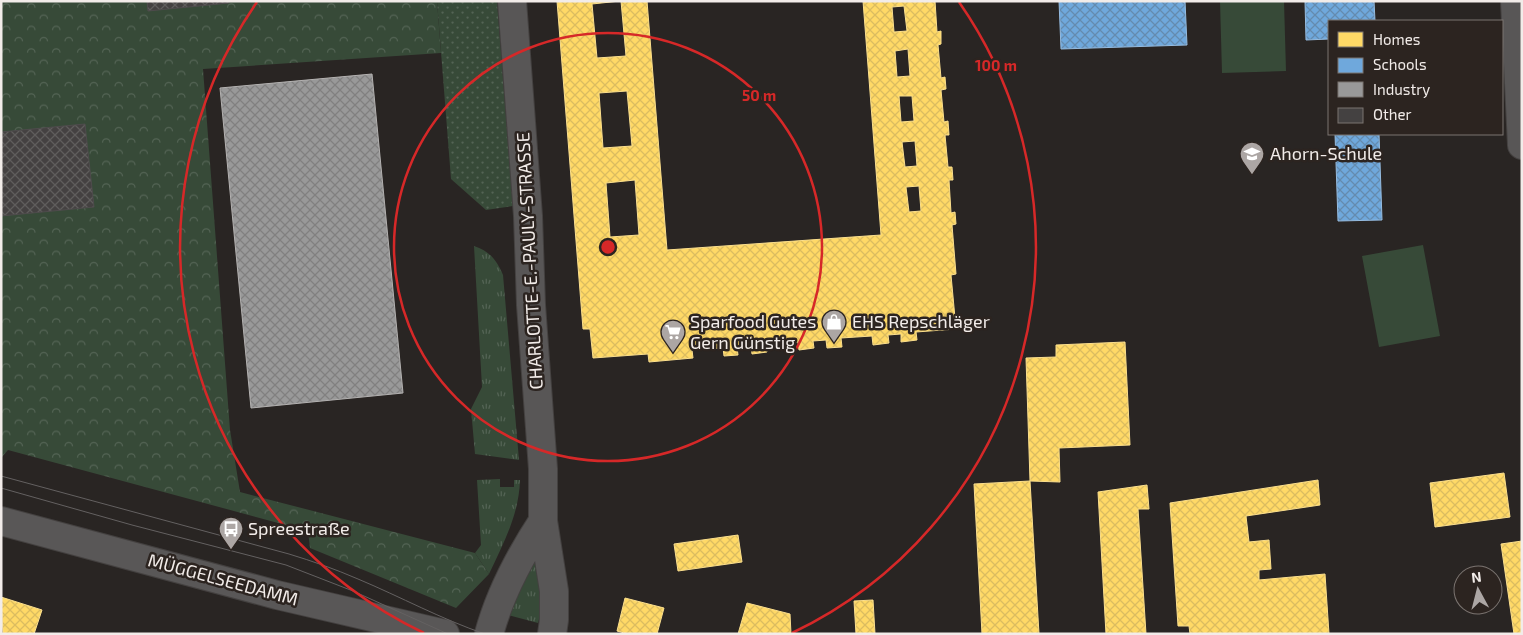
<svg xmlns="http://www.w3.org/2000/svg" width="1523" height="635" font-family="'Exo 2',sans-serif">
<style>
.grass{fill:url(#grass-tufts)}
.forest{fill:url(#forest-crowns)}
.park{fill:#374a38}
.garden{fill:url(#garden-dots)}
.homes{fill:url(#homes-cross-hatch);stroke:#fbdf8d;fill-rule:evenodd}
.schools{fill:url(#schools-cross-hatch);stroke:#96bce0}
.industry{fill:url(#industry-cross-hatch);stroke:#b4b2b1}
.building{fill:url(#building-cross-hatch);stroke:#4e4b4c}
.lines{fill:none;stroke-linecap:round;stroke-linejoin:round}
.street-casing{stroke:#444140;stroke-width:30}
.secondary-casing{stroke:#444140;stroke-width:30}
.street{stroke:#585656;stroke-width:28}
.secondary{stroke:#595757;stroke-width:28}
.tram{stroke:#646161;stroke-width:1}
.ring{fill:none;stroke:#d62828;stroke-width:2.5}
.labels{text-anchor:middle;stroke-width:5;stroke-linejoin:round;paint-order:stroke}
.poi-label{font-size:18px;fill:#f2ece9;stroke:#2c2420;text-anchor:start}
.street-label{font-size:18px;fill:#f2ece9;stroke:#2c2420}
.centre{fill:#d62828;stroke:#2c2420;stroke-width:2.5}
.ring-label{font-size:15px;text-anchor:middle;font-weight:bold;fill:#d62828;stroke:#2c2420;stroke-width:5;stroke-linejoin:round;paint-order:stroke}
</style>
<defs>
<pattern id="grass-tufts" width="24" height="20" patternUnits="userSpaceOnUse" patternTransform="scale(1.25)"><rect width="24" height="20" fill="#374a38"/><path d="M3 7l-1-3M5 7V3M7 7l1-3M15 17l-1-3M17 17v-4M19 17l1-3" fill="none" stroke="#546455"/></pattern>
<pattern id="forest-crowns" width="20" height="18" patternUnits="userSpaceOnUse" patternTransform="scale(1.25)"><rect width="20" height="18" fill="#374a38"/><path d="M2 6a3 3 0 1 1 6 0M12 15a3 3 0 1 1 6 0" fill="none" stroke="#546455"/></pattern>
<pattern id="garden-dots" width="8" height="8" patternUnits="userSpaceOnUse" patternTransform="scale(1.25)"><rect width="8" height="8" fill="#374a38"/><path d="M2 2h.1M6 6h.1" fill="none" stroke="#546455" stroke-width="1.8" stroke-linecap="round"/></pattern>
<pattern id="homes-cross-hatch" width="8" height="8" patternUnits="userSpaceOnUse" patternTransform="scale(1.25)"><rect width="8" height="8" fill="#ffd966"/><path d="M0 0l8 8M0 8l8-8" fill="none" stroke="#dbbc60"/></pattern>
<pattern id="schools-cross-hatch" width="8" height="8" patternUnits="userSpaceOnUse" patternTransform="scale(1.25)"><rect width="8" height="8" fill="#6fa8dc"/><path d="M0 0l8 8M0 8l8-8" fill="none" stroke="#648baf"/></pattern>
<pattern id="industry-cross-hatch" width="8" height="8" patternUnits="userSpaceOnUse" patternTransform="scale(1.25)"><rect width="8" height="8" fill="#999"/><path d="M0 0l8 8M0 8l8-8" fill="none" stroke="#818080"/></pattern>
<pattern id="building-cross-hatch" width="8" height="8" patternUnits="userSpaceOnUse" patternTransform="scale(1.25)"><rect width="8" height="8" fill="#444141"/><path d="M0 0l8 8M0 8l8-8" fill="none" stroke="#5f5d5c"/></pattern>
</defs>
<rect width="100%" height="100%" fill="#292523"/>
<path class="grass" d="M474 246C490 251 497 261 503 275L519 460 475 454 471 409 482 387Z
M500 479V487H514V480H520C519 515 503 544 489 574L475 553 481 545 477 480Z
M541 557 543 605 538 623 508 615 531 558Z"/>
<path class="forest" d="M1 1H437L441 53 203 69 230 430 240 492 475 553 489 574 456 608 310 548 308 531 8 450 1 458Z"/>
<path class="park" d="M1220 1H1284L1286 71 1222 73Z
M1423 245 1440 336 1379 347 1362 256Z"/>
<path class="garden" d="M437 1H497L513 206 486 210 451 179Z"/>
<path class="homes" d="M557 1H620L592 4 597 58 626 56 621 1H647L667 250 881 235 863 1H935L937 32 941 31V44L938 45 941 78 945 77 946 89 941 90 944 122 948 121 949 135H945L948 167H952L953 180H949L951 213 955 212 956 224 952 225 956 274 951 275 956 329 916 332 917 340 901 342V334L888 335 889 343 873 345 872 336 841 338 842 347 827 348 826 340 813 341 814 348 799 350 798 342 766 344 767 352 752 354 751 346 737 347 738 355 724 356 723 348 692 350 693 358 649 362 648 354 593 358 590 329H583ZM904 6 907 31 894 32 892 7ZM908 49 910 76 897 77 895 51ZM627 91 632 146 603 148 599 93ZM899 96H912L914 121 901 122ZM915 141 917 166 905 167 902 142ZM635 180 639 235 610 237 606 183ZM919 186 921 211 909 212 906 187Z
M1125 342 1130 445 1059 448 1060 482 1030 481 1026 358 1056 357V345Z
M1504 473 1510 517 1435 527 1430 483Z
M1318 480 1320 505 1246 516 1249 542 1269 540 1271 569 1259 570V580L1325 574 1329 634H1190L1189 626H1178L1170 503Z
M1030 481 1039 634H982L974 484Z
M1147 485 1149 509H1138L1146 634H1106L1098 492Z
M738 535 742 562 678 571 674 544Z
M1522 541V634H1514L1501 544Z
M1 597 42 610 34 634H3Z
M625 598 664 608 657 634H628L617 631Z
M873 600 875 634H856L854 601Z
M747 603 790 614 791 634H738Z"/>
<path class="schools" d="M1059 1H1185L1187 45 1061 49Z
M1305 1H1374L1375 21H1329V39L1306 40Z
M1335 134H1379L1382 220 1338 221Z"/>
<path class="industry" d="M372 74 403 393 251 408 220 88Z"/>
<path class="building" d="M147 1H229V3L148 11Z
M85 124 94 207 1 216V132Z"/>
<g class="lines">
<defs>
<path id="street" d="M512 1 528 216 531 305 543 469V521L554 591V620L552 634
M1515 1 1522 145
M489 634C500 593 520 556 543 521"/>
<path id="secondary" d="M1 521 277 595 445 634"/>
</defs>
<use href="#street" class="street-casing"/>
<use href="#secondary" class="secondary-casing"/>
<use href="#street" class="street"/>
<use href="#secondary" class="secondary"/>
<path class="tram" d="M1 476 289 554C312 561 335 569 358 579 401 597 441 619 485 634
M1 488 132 525 286 565 353 591 448 634"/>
</g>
<g class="ring">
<circle cx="608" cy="247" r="214"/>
<path d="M424 633A428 428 0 0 1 257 2M959 2A428 428 0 0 1 792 633"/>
</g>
<defs>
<symbol id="school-pin" viewBox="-11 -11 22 30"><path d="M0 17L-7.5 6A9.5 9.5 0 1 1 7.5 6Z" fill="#aca6a4" stroke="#2c2420"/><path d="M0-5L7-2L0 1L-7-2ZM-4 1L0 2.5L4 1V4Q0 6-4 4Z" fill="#fff"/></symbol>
<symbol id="shop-pin" viewBox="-11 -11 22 30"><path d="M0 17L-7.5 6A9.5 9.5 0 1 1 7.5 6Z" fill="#aca6a4" stroke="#2c2420"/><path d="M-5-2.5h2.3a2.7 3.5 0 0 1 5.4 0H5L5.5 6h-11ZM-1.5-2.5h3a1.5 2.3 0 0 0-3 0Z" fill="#fff"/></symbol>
<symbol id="supermarket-pin" viewBox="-11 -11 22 30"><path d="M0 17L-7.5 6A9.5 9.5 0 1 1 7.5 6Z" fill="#aca6a4" stroke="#2c2420"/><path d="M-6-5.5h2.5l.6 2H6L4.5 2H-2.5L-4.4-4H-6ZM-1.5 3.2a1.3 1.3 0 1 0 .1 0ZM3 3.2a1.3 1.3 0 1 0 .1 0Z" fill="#fff"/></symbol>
<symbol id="bus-pin" viewBox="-11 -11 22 30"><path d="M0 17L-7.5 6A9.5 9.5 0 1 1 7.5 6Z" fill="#aca6a4" stroke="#2c2420"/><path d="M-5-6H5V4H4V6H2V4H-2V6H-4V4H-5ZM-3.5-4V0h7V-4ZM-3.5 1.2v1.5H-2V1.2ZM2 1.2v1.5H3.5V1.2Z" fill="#fff"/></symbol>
</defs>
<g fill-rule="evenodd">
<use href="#school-pin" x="1238" y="140" width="28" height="38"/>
<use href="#shop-pin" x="820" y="308" width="28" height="38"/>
<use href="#supermarket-pin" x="659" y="318" width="28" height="38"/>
<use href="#bus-pin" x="217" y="515" width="28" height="38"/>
</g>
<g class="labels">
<g class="poi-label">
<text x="1270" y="160">Ahorn-Schule</text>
<text x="690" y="328">Sparfood Gutes<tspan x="690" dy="21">Gern Günstig</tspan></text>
<text x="852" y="328">EHS Repschläger</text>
<text x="248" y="535">Spreestraße</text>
</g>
<g class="street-label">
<text transform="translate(530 261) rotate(-93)" y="6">CHARLOTTE-E.-PAULY-STRASSE</text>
<text transform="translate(223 580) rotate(15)" y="6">MÜGGELSEEDAMM</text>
</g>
</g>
<circle cx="608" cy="247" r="8" class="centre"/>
<g class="ring-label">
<text x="996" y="71">100 m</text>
<text x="759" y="101">50 m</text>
</g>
<rect width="1523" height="635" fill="none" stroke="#f2ece9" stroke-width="5"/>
<rect x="1328" y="20" width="175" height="115" fill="#2c2420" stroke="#7b7470"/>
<rect x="1338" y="32" width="25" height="15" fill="#ffd966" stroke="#7b7470"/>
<text x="1373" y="45" font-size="15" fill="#f2ece9">Homes</text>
<rect x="1338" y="58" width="25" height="15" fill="#6fa8dc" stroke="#7b7470"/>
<text x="1373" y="70" font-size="15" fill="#f2ece9">Schools</text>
<rect x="1338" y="82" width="25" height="15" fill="#999999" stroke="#7b7470"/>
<text x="1373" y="95" font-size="15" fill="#f2ece9">Industry</text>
<rect x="1338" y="108" width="25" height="15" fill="#444141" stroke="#7b7470"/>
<text x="1373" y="120" font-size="15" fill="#f2ece9">Other</text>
<g transform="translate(1478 590) rotate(353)"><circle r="24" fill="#2c2420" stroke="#7b7470"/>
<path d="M0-4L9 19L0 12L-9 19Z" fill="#aca6a4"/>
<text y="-8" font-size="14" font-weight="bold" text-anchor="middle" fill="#f2ece9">N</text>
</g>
</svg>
